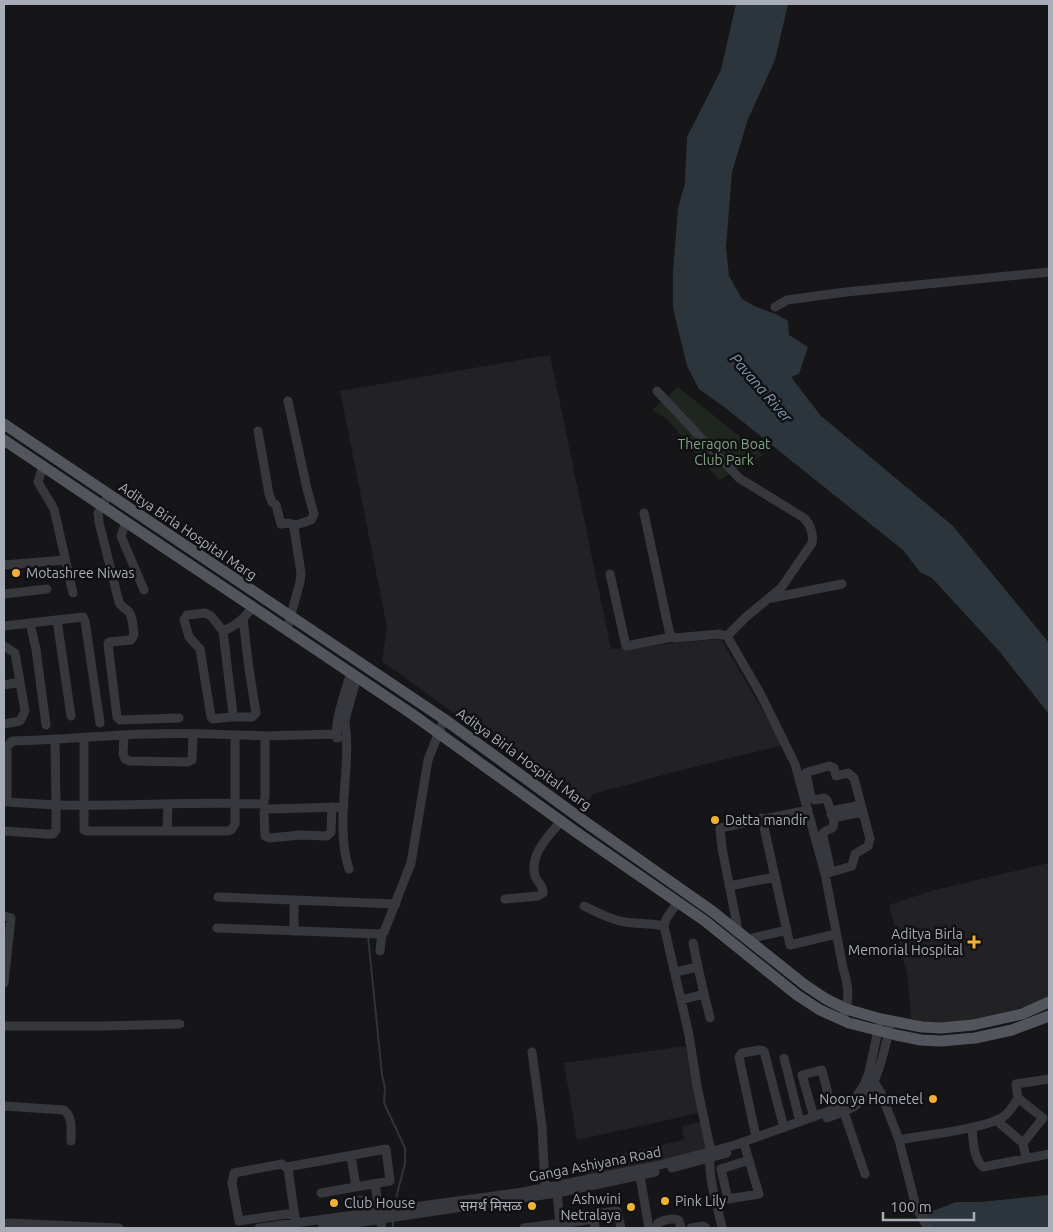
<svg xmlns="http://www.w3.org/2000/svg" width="1053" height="1232" font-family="Ubuntu,'Noto Sans Devanagari',sans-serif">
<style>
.built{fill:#222225}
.green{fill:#1e261f}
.water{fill:#2c353c}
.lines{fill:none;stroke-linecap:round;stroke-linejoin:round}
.stream{stroke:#2c353c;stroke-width:2}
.minor{stroke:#37383d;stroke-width:9}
.major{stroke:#53555c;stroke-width:11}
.poi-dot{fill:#f2b134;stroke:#111113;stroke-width:2}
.labels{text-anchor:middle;stroke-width:5;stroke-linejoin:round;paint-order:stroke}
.park-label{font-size:14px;fill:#7fa381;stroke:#111113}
.street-label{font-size:14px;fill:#a8adb8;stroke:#111113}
.poi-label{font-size:14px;fill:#a8adb8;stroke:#111113;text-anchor:start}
.water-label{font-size:15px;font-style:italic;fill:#7f9bb3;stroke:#111113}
</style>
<rect width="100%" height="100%" fill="#161618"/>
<path class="built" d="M550 355 611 649 721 639 783 745 674 772 593 794 585 808 382 661 387 627 340 391Z
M1049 863V996L1030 1005 997 1015 949 1024 928 1023 911 1018 908 978 889 905 931 891Z
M686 1046 699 1113 577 1140 564 1063Z
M702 1122 708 1150 586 1177 583 1162 684 1140 682 1126Z"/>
<path class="green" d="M678 387 763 455 719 480 666 418 652 410Z"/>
<path class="water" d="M736 4H788L775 60 748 119 732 172 726 247 729 276 742 299 754 306 776 314 788 321 789 335 808 347 799 374 791 377 821 416 953 526 1049 643V714L999 651 932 578 920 572 903 550 728 410 699 389 687 366 673 308V272L678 208 685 183 687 137 721 70Z
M364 1195 365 1203 350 1205 349 1197Z
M1049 1195V1228H924L925 1214 956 1202H980Z"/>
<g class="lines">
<path class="stream" d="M368 936 382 1075 385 1088 384 1103 405 1148V1163L394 1206
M393 1228V1222"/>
<path class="minor" d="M775 307 787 300 846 292 1049 272
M657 391 739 478 804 518C810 524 814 534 812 543L781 588 746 617 727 636 760 693 795 764 825 874 843 968C848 984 850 997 845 1013
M258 431 269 494 272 502 276 505 281 524 288 523 296 525
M43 466 38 482 54 509 73 593
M108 496 98 513 99 522 119 602C121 607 124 607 128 611 133 616 133 628 134 635L131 640 109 642 108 644 117 717 120 720 179 718
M644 513 670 635 675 638 719 634 727 636
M126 522 121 536 144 590
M4 565 65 560
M610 574 626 646 672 637
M4 594 47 589
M772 598 842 584
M57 620 71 716
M30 623 36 649 46 725
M4 626 83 617 85 621 100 723
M287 629 300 582 301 573 294 528 296 525 311 520 314 514 307 489 288 401
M223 631C236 626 244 618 253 607
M4 646 15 653 25 711 20 721 4 724
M4 685 20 682
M231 717 213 719 211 717 200 649 189 637 184 620 187 615 205 613 211 616 223 631 233 714 234 717H252L256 713 249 669 243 619
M345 722C352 770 334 823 349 869
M344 727 346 716 357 677
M124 735 123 754 125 759 130 761 188 762 192 760 193 734
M338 738H337C334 720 346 691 351 672
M84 739V830L87 831H228L231 830 235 824V735
M55 740 56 805C124 807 192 801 260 804L264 802 265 796V736L336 734
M332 807 331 832 327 836 301 835 269 838 265 836 264 812 265 809H269L344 807
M831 814 833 818 862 812
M762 818 790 945 836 934
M4 831 47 834H53L56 830V805L7 802V747L12 741C49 740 86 737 123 735 170 732 218 734 265 736
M167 831 168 804
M831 872 823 836V833C830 827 836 831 833 818
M825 874 852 866 855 854 868 846 870 839 854 778 848 773 836 776 834 768 829 766 808 772 806 773 811 798 815 800 824 798 827 800 831 811 861 805
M729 886 775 877
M218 897 396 904
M505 899 538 896 543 893C544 885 537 883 535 876 529 854 549 836 561 821
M294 900V931
M678 902 666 919 664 926 689 1035 697 1086 711 1152C706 1174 718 1207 722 1228
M584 906C596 912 611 920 625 922 638 924 651 923 664 926
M4 916 11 918 4 983
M217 928 379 934 384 932 411 863 428 760 444 719
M736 932 738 930 722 848 720 828 808 810
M749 939 787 930
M380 951 382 933
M675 972 698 967 693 943
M704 994 710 1018
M681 1000 704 994 698 967
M4 1026H104L180 1024
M532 1052 542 1126 545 1188
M784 1058 800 1122
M870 1079 874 1082 880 1091 891 1119 899 1140 916 1207 928 1228
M1018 1098 1043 1118 1023 1143 1026 1158
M4 1106 64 1110C73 1117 71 1130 71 1141
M844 1112 865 1174
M814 1117 802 1075 822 1070 832 1110
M827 1118C837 1114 846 1111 855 1106 877 1093 886 1044 891 1021
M996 1120 1023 1143
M972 1127C973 1140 973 1158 983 1167L1049 1154
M756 1137 739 1057 742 1053 760 1050 764 1051 784 1128
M899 1140C924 1135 984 1129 1003 1117 1010 1112 1014 1105 1018 1098L1016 1084 1049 1079
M745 1147 759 1194 728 1199 721 1169 749 1160
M351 1156 356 1187
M287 1167 386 1149 390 1181 321 1193
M672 1168 727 1153
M640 1176 649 1228
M375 1184 382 1228
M557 1189 560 1228
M294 1213 239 1221 232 1183 234 1173 282 1164 288 1169 296 1224
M594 1219 597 1214 617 1211 621 1228
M4 1224 8 1223 119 1228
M560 1224 594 1219 595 1228
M259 1228 523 1192 656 1166 735 1145 832 1110 856 1097 864 1085 869 1072 879 1026
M322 1228 557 1193 655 1172
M524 1228 555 1224
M657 1228 658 1223C663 1220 675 1217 679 1221L681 1228
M691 1228 703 1226 706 1228"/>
<path class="major" d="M4 424 444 719 584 821 712 911 805 985 826 999 846 1009 881 1019 922 1027 941 1028 973 1025 1009 1017 1022 1014 1049 1002
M4 440 412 714 576 832 705 921 797 995 820 1010 849 1023 896 1035 921 1040 941 1041 975 1038 1012 1030 1049 1016"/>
</g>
<g class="poi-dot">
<circle cx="16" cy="573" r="5"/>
<circle cx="715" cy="820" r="5"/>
<path d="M971.5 934.5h5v5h5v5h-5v5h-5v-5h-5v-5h5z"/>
<circle cx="933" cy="1099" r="5"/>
<circle cx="665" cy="1201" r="5"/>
<circle cx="334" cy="1203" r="5"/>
<circle cx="532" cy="1206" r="5"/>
<circle cx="631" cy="1207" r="5"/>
</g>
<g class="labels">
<g class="park-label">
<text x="724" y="449">Theragon Boat<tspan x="724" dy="16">Club Park</tspan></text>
</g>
<g class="street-label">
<text transform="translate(188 531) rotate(34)" y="5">Aditya Birla Hospital Marg</text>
<text transform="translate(524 759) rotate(36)" y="5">Aditya Birla Hospital Marg</text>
<text transform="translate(595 1164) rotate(-11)" y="5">Ganga Ashiyana Road</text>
</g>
<g class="poi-label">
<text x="26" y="578">Motashree Niwas</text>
<text x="725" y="825">Datta mandir</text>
<text x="963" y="939" text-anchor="end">Aditya Birla<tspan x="963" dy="16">Memorial Hospital</tspan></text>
<text x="923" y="1104" text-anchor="end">Noorya Hometel</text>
<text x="621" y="1204" text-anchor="end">Ashwini<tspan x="621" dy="16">Netralaya</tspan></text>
<text x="675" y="1206">Pink Lily</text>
<text x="344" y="1208">Club House</text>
<text x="522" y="1211" text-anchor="end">समर्थ मिसळ</text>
</g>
<g class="water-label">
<text transform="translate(761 388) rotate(49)" y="5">Pavana River</text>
</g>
</g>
<rect width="1053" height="1232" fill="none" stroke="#a8adb8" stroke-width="10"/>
<path d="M883 1212v8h91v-8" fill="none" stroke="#a8adb8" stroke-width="2.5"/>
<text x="890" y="1212" font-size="15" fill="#a8adb8" stroke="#111113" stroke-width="4" paint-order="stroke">100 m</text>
</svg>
